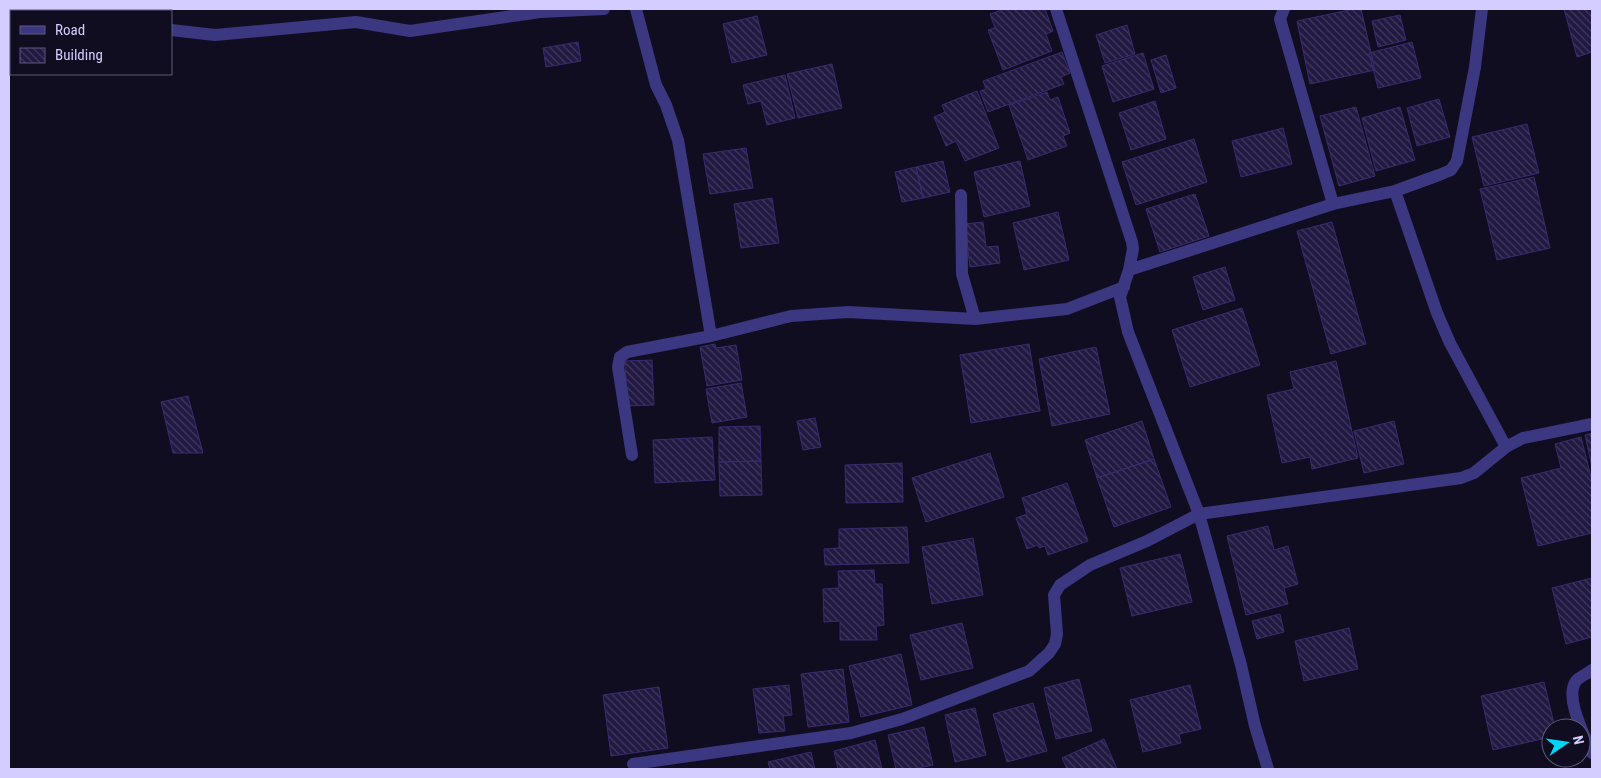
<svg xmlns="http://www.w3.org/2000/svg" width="1601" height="778" font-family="'Roboto Condensed',sans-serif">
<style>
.building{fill:url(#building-back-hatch);stroke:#3a2a6f}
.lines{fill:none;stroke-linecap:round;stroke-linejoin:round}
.service{stroke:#3c3781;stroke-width:12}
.minor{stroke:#3c3781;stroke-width:12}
</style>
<defs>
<pattern id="building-back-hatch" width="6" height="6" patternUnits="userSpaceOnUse" patternTransform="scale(1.25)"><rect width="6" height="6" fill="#221942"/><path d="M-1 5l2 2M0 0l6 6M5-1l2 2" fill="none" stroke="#41395e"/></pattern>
</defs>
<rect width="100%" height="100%" fill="#110d21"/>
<path class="building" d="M1005 9H1045L1053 31 1046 34 1052 51 1003 70 988 30 995 28 990 14Z
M1354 9H1361L1375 70 1310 84 1297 21Z
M1564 9H1592V52L1577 57Z
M1400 15 1406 40 1378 47 1372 21Z
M757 16 767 55 732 63 723 24Z
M1127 25 1135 54 1105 63 1096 35Z
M578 42 581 61 546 67 543 48Z
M1412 42 1421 78 1378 88 1369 53Z
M1062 52 1070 73 1061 77 1064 84 988 112 980 91 986 89 983 81Z
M1143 53 1154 89 1113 102 1102 66Z
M1166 55 1176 88 1161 93 1151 60Z
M832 64 842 108 798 118 787 74Z
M785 75 795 118 767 125 761 101 748 104 743 85Z
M977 91 999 148 965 161 956 141 946 146 934 117 945 112 942 105Z
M1047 92 1050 100 1058 97 1070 133 1063 136 1067 146 1028 160 1009 105Z
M1439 99 1450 137 1417 146 1407 108Z
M1155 101 1166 139 1131 150 1119 113Z
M1356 107 1375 176 1339 186 1320 116Z
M1400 107 1415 160 1376 171 1362 118Z
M1527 124 1539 173 1484 186 1472 137Z
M1283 128 1292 164 1241 177 1232 141Z
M1194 139 1207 182 1136 205 1122 162Z
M746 148 753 188 710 194 703 154Z
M943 161 950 192 923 198 916 167Z
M1020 161 1030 206 984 217 974 172Z
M916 167 923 198 902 202 895 172Z
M1534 177 1550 248 1497 260 1480 189Z
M1195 194 1209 236 1160 252 1146 209Z
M772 198 779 243 741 248 734 204Z
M1058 212 1069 260 1024 270 1013 223Z
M983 222 986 247 998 246 1000 263 970 267 965 224Z
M1332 222 1366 344 1331 354 1297 231Z
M1225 267 1235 300 1203 310 1193 277Z
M1242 308 1260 365 1190 387 1172 330Z
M715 344 716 348 736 345 742 380 707 386 700 347Z
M1029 344 1040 411 971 423 960 355Z
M1096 347 1110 414 1052 426 1039 359Z
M652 360 654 405 627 406 625 361Z
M1336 361 1358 458 1312 469 1310 457 1282 463 1267 395 1294 389 1290 372Z
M741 383 747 417 712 423 706 389Z
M188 396 203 453H173L161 402Z
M815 418 821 447 803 450 797 421Z
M1142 421 1154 459 1097 478 1085 440Z
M1394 421 1404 464 1364 473 1354 431Z
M760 426 761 461 719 462V427Z
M1592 433V467L1585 435Z
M712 437 715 480 655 483 653 440Z
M1581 437 1592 481V533L1538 546 1521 478 1561 468 1555 444Z
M990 453 1004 497 926 522 912 478Z
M1154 459 1171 507 1114 527 1097 478Z
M761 461 762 495 720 496 719 462Z
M902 463 903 502 846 503 845 465Z
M1067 483 1088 541 1048 555 1045 546 1039 548 1038 545 1027 549 1016 518 1027 514 1022 498Z
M1268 526 1274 550 1288 546 1298 584 1284 588 1288 604 1246 615 1227 536Z
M907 527 909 563 825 565 824 549 839 548V529Z
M973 538 983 595 932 604 922 547Z
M1180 554 1192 602 1132 616 1120 568Z
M874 570 875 584H882L884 625 876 626 877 640H840V621L824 622 823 589 839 588 838 571Z
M1592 578V637L1566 644 1552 588Z
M1280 614 1284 632 1257 639 1252 621Z
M962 623 973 668 921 680 910 635Z
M1349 628 1358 669 1304 681 1295 641Z
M901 654 912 705 861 717 849 666Z
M843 669 849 722 808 727 801 674Z
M1079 679 1092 731 1056 739 1044 688Z
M1544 682 1555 728H1551V737L1493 750 1481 696Z
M789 685 792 715 783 716 785 731 759 733 753 689Z
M1190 685 1201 729 1179 734 1181 743 1143 752 1130 700Z
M659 687 668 748 611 756 603 695Z
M1033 703 1047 751 1007 762 993 714Z
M975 708 986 755 955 762 945 715Z
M924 727 933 765 913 769H896L888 735Z
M1104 739 1117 769H1067L1062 758Z
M875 740 882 769H838L834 751Z
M811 752 815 769H770L768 762Z"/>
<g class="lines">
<path class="service" d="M961 195 962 274 975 319"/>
<path class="minor" d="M636 9 656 85 666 105 678 140 711 336
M1056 9 1132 242 1133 249 1129 270 1120 297 1128 332 1199 514 1241 665 1255 726 1268 769
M1284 9 1280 19 1333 204
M9 16H11
M171 30 215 35 356 22 410 31 540 12 604 9
M1395 191 1437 313 1450 343 1506 447
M1129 270 1333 204 1395 191 1439 175 1451 170 1457 161 1475 67 1482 9
M632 455 618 367 620 357 627 352 711 336 791 316 848 312 975 319 1067 309 1124 287
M1592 670C1587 674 1579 677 1576 681 1564 698 1585 736 1592 753
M633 764 851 733 902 719 1029 671 1049 653 1055 644 1057 634 1054 595 1060 585 1090 565 1147 541 1199 514 1461 478 1474 473 1506 447 1523 438 1592 424"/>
</g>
<rect width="1601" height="778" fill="none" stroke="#d4cdff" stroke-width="20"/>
<rect x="10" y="10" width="162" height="65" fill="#110d21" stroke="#5f5a7a"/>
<rect x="20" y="26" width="25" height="8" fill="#3c3781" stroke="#5f5a7a"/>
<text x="55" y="35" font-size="15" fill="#d4cdff">Road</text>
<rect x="20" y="48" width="25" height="15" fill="url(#building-back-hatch)" stroke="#5f5a7a"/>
<text x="55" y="60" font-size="15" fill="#d4cdff">Building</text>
<g transform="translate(1566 743) rotate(77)"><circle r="24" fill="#110d21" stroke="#5f5a7a"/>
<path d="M0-4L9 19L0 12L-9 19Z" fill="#00d7f8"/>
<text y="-8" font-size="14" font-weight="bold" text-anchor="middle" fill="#d4cdff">N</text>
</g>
</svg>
